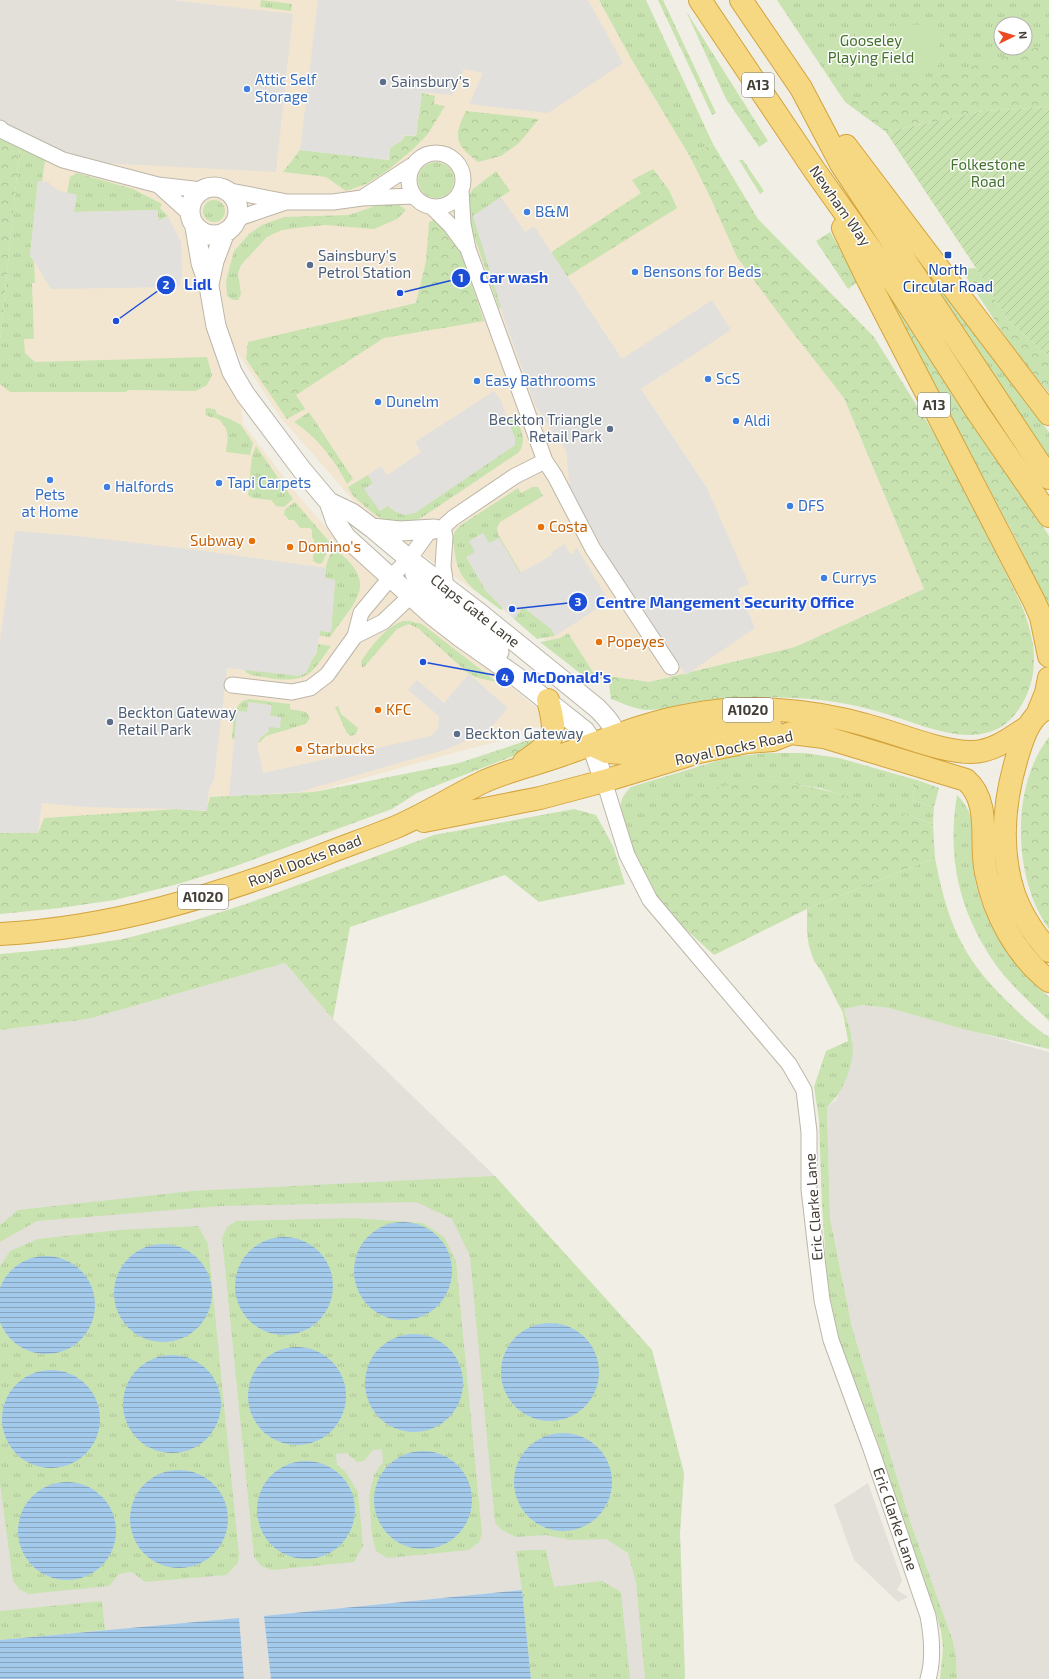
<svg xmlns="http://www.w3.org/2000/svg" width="1049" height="1679" font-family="'Exo 2',sans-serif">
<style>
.commercial{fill:#f2e6d1}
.industrial{fill:#e3e0da}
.grass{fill:url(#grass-tufts);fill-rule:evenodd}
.forest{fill:url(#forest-crowns)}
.garden{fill:url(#garden-furrows)}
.pitch{fill:#c9e3b0}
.parking{fill:#e2e0dd}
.water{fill:url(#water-rules)}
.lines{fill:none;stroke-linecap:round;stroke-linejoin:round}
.minor-casing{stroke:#bcb6a8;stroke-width:17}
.tertiary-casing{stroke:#bcb6a8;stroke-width:21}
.trunk-casing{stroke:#d3a43d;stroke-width:24}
.minor{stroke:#fff;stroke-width:15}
.tertiary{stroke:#fff;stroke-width:19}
.trunk{stroke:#f6d882;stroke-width:22}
.service-dot{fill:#5c6f8a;stroke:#fff;stroke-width:1.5}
.shop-dot{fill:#3f7fe0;stroke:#fff;stroke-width:1.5}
.transit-dot{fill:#1a4fb4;stroke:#fff;stroke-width:1.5}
.food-dot{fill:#e8710a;stroke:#fff;stroke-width:1.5}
.labels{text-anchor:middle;stroke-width:3;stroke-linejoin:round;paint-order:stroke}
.shield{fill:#fff;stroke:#7b7872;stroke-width:1}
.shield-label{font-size:14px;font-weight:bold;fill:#433e35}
.park-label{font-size:15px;fill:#42712c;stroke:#fff}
.shop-label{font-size:15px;fill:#366cbe;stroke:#fff;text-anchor:start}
.service-label{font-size:15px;fill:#4e5e75;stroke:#fff;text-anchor:start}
.street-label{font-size:15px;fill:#433e35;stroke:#fff}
.transit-label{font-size:15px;fill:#164399;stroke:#fff}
.food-label{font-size:15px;fill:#c56008;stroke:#fff;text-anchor:start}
.leader{fill:none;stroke:#1d4ed8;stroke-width:1.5}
.callout-dot{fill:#1d4ed8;stroke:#fff;stroke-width:1.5}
.mark-label{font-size:12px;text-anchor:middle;font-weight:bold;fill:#fff}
.callout-label{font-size:16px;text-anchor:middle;font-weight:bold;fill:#1d4ed8;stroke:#fff;stroke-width:3;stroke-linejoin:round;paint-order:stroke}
</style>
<defs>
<pattern id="grass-tufts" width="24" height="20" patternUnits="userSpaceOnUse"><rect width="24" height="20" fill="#c9e3b0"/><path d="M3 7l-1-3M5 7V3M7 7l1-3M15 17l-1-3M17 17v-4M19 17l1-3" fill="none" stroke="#aec498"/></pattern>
<pattern id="forest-crowns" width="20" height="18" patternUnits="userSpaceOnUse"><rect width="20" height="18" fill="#c9e3b0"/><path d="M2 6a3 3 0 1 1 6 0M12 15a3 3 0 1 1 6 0" fill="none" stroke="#aec498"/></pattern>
<pattern id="garden-furrows" width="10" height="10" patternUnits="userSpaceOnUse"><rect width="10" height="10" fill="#c9e3b0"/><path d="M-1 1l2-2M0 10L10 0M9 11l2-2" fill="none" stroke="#aec498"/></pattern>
<pattern id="water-rules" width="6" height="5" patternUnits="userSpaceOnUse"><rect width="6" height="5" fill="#a4caeb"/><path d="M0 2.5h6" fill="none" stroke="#87a5bf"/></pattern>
</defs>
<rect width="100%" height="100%" fill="#f1eee5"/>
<path class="commercial" d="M175 0H599L633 62 689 155 711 199 790 329 844 398 924 589 795 647 649 682 608 676 602 679 368 517 281 418 235 349 243 424 300 498 344 547 429 622 545 714 541 727 525 729 496 742 457 752 314 792 210 797 207 811 176 809 44 818 38 833H0V341L20 146 293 15Z"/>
<path class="industrial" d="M0 0H173L293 14 276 172 45 160 20 146 0 133Z
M285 963 333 1019 495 1176 652 1350 684 1473 680 1533 685 1679H0V1030L88 1019Z
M863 1005 889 1008 1049 1052V1679H957L956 1658 953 1641 910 1521 852 1327 830 1218 827 1107 836 1100 853 1040 844 1009Z
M868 1483 902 1580 897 1590 908 1597 898 1602 854 1560 834 1505Z"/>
<path class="grass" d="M261 0 292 4 291 11 260 7Z
M599 0H646L713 144 689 155 633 62Z
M658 0H663L716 113 712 115Z
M777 0H1049V86L845 102ZM1001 24H1025V48H1001Z
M686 11 737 92 726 99Z
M20 146 45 160 42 182 38 181 30 256 34 261 35 283H32L34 339H24L25 353 35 362 207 357 212 375 207 385 196 391 129 390 125 392H10L0 384V341Z
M739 160H743L764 191 760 194Z
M418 180a18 18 0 1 1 36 0a18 18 0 1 1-36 0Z
M496 171 510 191 473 216 513 305 499 308 467 216V200L472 190Z
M77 173 133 189 162 204 160 208 168 216 159 221 157 210 74 212 67 193 70 177Z
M203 211a11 11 0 1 1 22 0a11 11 0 1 1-22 0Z
M398 204 406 210 397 219 374 229 325 225 305 227 282 230 267 237 241 265 238 273 241 294 238 300H233L227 296 226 280 234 251 249 234 262 225 284 217 349 215 378 205Z
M939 286 946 290 1027 404 1049 432V463L940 294Z
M207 408 215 409 217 414 230 419 241 425 253 443 250 455 226 452C226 446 229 439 227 433 226 425 218 416 210 417L206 415 205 410Z
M309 412 353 479 347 484C333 458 318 438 294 422Z
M516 417C521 430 528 441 518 453L421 518C399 527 385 524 367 508 357 499 354 499 348 487L368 475 373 483 365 489 396 512 515 439 508 420Z
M256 446 293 499 284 507 276 506 271 500 252 498 248 495 252 456Z
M532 487H538L543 496 500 522 497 528 498 534 527 583 489 543 467 557 486 591 503 608 501 610C474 589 456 582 454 545L451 543 455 531 461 525 518 488 521 493Z
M295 502 333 546 327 552 322 563 319 564 313 561 314 539 312 538V530L310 528H300L294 520H289L284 514 285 509Z
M336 550C380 584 355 601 330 637L319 636 320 631 331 632 335 580 325 578C326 568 326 555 336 550Z
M522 606 552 629 555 636 537 639 514 619Z
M403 621H410L422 624 497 682 478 678 468 673 419 629 409 624 397 629 364 667H362L361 661C372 646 385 627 403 621Z
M568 633 593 672 598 675 604 674 603 678 594 680 590 677H585L540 642 560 638Z
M318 644 331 646C325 654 319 664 312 671 296 686 269 677 251 675L247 673 242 667 312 659 316 654Z
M249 699 290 704V709L306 712 310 718 306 724 266 736 259 743 258 742 261 737 268 732 271 705 247 712 238 711 235 739H232C234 724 231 702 249 699Z
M338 706 341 714 358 728 356 734 351 736 347 733 335 707Z
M767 753H804L839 758 920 781 915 785 912 800 934 807 933 824 908 815 820 788 771 781 627 836C621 815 614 803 631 787L730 757Z
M957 795C961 799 965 804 968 810 977 829 970 853 974 874 982 922 1012 966 1049 997V1021C1029 1001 1007 982 991 958 958 907 947 855 957 795Z
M935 858C947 920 961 957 1007 1001 1020 1014 1033 1027 1049 1037V1049L967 1030 889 1008 863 1005 844 1009C846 1019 851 1029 852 1039 856 1062 844 1092 827 1107L830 1218 852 1327 910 1521 953 1641 956 1658 957 1679H940L943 1648 941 1631 936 1614 906 1533 876 1437 835 1335 828 1291 822 1206 819 1120 814 1087 826 1051 848 1041 843 1013 822 972 814 961 809 946 807 933V909Z
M495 1176 652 1350 684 1473 680 1533 685 1679H645L636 1582 628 1553 606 1539 570 1540 546 1535 516 1537 502 1530 495 1523 470 1256 452 1219 416 1202 222 1206 37 1221 0 1242V1225L18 1210 192 1191Z
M353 1218 423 1223 444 1237 456 1261 482 1534 479 1542 469 1550 387 1558 376 1551 372 1536 369 1496 374 1475 383 1462 382 1449 373 1450 364 1461 357 1462 347 1453 336 1454 337 1465 345 1471 358 1492 363 1546 354 1562 272 1570 261 1566 254 1557 222 1238 227 1227 236 1221Z
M198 1226 208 1244 239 1555 238 1563 226 1575 145 1582 132 1572 119 1574 109 1586 29 1594 19 1589 13 1581 0 1484V1266L10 1251 38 1239 119 1230Z
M530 1550H546L554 1587 602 1581 621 1592 630 1679H531L522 1590 516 1551Z
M102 1601 105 1630 0 1640V1611Z"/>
<path class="forest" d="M1049 44V107L983 111 886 132 845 102Z
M737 92 768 141 759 147 726 99Z
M422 93 435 96 434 104 445 106 428 134 411 151 387 171 366 184 346 191 326 177 283 172 300 150 389 160 390 148 401 141 405 136H416Z
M466 111 539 119 519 143 501 156 478 162C455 145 453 137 466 111Z
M0 133 20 146 0 341Z
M713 144 758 219 874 337 947 454 1021 604C1033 633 1040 664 1027 694 997 765 928 725 876 711 849 703 821 699 793 698 760 696 726 697 693 702 677 705 663 710 646 710 635 709 622 703 611 699L608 676 649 682 795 647 924 589 844 398 790 329 737 257 711 199 689 155Z
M653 169 669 190 677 208 560 281 545 263 553 251 641 193 632 180Z
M448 214 484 321 384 338 296 395 305 409 287 419 246 359 248 342 416 303 426 261 429 222Z
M830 232 859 281 848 289 816 241Z
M976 268 1007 319 1049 357V393L1012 347 961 269Z
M892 292 1049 536V609L1020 547 887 294Z
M544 735 529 750 417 793 392 809 233 867 178 884 115 900 60 908 0 914V833H38L44 818 176 809 206 811 210 797 314 792 459 763Z
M1049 737V929C1013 879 1010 786 1049 737Z
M771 781C827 787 881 805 933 824L935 858 807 909 714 955 668 913 639 872 627 836C656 808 698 790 737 783 748 782 760 782 771 781Z
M920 781 939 788 934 807 912 800 915 785Z
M574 809 596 815 613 846 625 884 539 902 505 875 350 927 333 1019 285 963 88 1019 0 1030V954L65 948 123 939 189 922 246 904 434 835Z"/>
<path class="garden" d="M1049 107V357L1007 319 976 268 886 132 983 111Z"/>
<path class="pitch" d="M938 24 940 65 858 72 855 28Z"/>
<path class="parking" d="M318 0H588L623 63 548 113 469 104 483 73 464 69 452 95 422 92 416 136 405 135 401 141 390 148 388 160 300 150Z
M38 181 48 182 57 190 77 195 74 212 157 210 159 221 168 216 181 242 182 274 179 287 51 289 34 261 30 256Z
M501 197 525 232 534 226 622 359 712 300 731 330 641 389 707 488 749 584 738 589 755 628 686 675 616 571 570 489 566 451 536 407 506 324 473 216Z
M494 391 501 401 515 439V445L415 513 404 515 396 512 388 506 380 511 364 489 373 483 368 475 381 466 387 475 421 452 415 442Z
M15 531 78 536 189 549 326 568 325 578 335 580 331 632 320 631 317 649 306 673 299 676 227 668 214 780 209 788 207 811 176 809 84 807 42 803 38 833H0V641Z
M483 533 489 543 499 538 520 573 552 555 551 553 564 544 571 555 577 548 609 601 555 636 551 629 523 607 514 619 486 591 466 557 475 552 469 541Z
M469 674 508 708 487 732 447 749 299 792 229 796 237 711 247 712 248 702 272 705 270 716 281 717 280 728 269 727 268 732 261 737 258 742V749L263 773 431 736 438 728 439 716 408 690 417 680 444 703Z"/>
<path class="water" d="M354 1271a49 49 0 1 1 98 0a49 49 0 1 1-98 0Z
M235 1286a49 49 0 1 1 98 0a49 49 0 1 1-98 0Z
M114 1293a49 49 0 1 1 98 0a49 49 0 1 1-98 0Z
M-3 1305a49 49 0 1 1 98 0a49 49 0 1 1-98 0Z
M501 1372a49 49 0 1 1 98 0a49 49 0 1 1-98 0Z
M365 1383a49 49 0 1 1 98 0a49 49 0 1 1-98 0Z
M248 1396a49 49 0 1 1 98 0a49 49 0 1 1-98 0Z
M123 1404a49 49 0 1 1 98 0a49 49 0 1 1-98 0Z
M2 1419a49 49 0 1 1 98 0a49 49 0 1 1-98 0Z
M514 1482a49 49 0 1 1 98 0a49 49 0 1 1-98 0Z
M374 1500a49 49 0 1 1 98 0a49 49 0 1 1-98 0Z
M257 1510a49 49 0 1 1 98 0a49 49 0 1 1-98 0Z
M130 1519a49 49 0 1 1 98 0a49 49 0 1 1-98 0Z
M18 1531a49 49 0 1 1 98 0a49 49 0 1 1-98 0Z
M522 1590 531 1679H271L264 1616Z
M239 1618 244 1679H0V1640Z"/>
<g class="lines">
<defs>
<path id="minor" d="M0 128 3 131 63 160 158 185 202 190
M409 180a27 27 0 1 1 54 0a27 27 0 1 1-54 0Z
M158 185 189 213
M225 190 287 202H333L362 198 414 196
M461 191 463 224 468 249 545 461 555 476 593 549 671 667
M362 198 414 164
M432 207 451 226 465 245
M236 219 286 202
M443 527 445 537 443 566 446 587
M355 636 383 622 418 589
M232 685 292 692 310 688 327 675 355 636 361 613 391 577 409 559 427 534 434 529 443 527 453 518 515 476 545 461
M604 781 627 855 650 900 789 1064 804 1090 809 1132V1189L816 1250 822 1300 831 1340 871 1449 928 1616C932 1637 934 1659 928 1679"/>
<path id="tertiary" d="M190 211a24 24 0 1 1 48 0a24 24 0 1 1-48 0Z
M195 227 201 263 209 286 216 326 232 372 245 394 302 470 329 502 336 522 346 537 433 616 460 637 517 677 585 731 589 737 604 781
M209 284 214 261 225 232
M329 502 352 513 372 528 409 559 477 611 597 708C611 722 617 729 616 749
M372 528 400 531 434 529
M415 574 422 585 499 652"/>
<path id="trunk" d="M700 0 815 171 894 282 978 413 1049 516
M741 0 801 88 841 164 1049 478
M846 146 1049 414
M843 228 868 280 1034 601 1041 617 1049 656
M1049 706C1045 709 1040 712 1037 715 1027 725 1022 741 1018 754 1004 799 999 848 1014 894 1022 916 1034 934 1049 951
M1037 715 1046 693 1049 678
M592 745 607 752 623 753 687 735 713 730 771 727
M524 762C555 740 558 738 548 700
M424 821 540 798 604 781 699 752 747 742 773 740 791 733 824 737 966 780C992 803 979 842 986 873 994 914 1016 955 1049 981
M0 934C112 928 211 897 315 858 342 847 369 838 396 827 426 814 454 796 483 782 509 770 538 764 565 754 606 740 646 722 689 715 746 704 810 709 866 725 897 733 940 752 971 752 993 752 1011 738 1029 726"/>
</defs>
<use href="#minor" class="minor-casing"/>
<use href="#tertiary" class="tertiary-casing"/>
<use href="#trunk" class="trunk-casing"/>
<use href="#minor" class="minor"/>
<use href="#tertiary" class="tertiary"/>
<use href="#trunk" class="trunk"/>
</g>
<g class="service-dot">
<circle cx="383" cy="82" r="4"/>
<circle cx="310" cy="265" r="4"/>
<circle cx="610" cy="429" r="4"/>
<circle cx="110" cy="722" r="4"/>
<circle cx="457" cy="734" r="4"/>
</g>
<g class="shop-dot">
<circle cx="247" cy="89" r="4"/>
<circle cx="527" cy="212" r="4"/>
<circle cx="635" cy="272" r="4"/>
<circle cx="708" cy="379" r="4"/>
<circle cx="477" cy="381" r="4"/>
<circle cx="378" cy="402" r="4"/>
<circle cx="736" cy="421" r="4"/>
<circle cx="50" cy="480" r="4"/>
<circle cx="219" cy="483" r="4"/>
<circle cx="107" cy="487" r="4"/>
<circle cx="790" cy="506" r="4"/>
<circle cx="824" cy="578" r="4"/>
</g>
<rect class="transit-dot" x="944" y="251" width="8" height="8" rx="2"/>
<g class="food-dot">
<circle cx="541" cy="527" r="4"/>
<circle cx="252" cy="541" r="4"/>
<circle cx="290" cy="547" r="4"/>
<circle cx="599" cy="642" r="4"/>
<circle cx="378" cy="710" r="4"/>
<circle cx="299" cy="749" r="4"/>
</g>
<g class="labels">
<g class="shield">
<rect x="742" y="73" width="32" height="24" rx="3"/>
<rect x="918" y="393" width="32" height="24" rx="3"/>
<rect x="723" y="698" width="50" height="24" rx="3"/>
<rect x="178" y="885" width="50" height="24" rx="3"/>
</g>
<g class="shield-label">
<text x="758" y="90">A13</text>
<text x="934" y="410">A13</text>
<text x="748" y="715">A1020</text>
<text x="203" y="902">A1020</text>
</g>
<g class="park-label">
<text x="871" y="46">Gooseley<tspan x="871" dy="17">Playing Field</tspan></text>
<text x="988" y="170">Folkestone<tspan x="988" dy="17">Road</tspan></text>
</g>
<g class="shop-label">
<text x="255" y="85">Attic Self<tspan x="255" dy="17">Storage</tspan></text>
<text x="535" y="217">B&amp;M</text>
<text x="643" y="277">Bensons for Beds</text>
<text x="716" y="384">ScS</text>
<text x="485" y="386">Easy Bathrooms</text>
<text x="386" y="407">Dunelm</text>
<text x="744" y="426">Aldi</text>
<text x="227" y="488">Tapi Carpets</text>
<text x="115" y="492">Halfords</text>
<text x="50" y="500" text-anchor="middle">Pets<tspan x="50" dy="17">at Home</tspan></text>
<text x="798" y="511">DFS</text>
<text x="832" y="583">Currys</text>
</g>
<g class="service-label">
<text x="391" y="87">Sainsbury's</text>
<text x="318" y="261">Sainsbury's<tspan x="318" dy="17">Petrol Station</tspan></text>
<text x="602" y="425" text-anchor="end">Beckton Triangle<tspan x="602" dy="17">Retail Park</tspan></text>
<text x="118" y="718">Beckton Gateway<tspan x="118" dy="17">Retail Park</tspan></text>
<text x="465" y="739">Beckton Gateway</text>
</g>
<g class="street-label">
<text transform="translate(840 206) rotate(55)" y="5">Newham Way</text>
<text transform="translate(475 611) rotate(38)" y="5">Claps Gate Lane</text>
<text transform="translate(734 748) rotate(-12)" y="5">Royal Docks Road</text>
<text transform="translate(305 861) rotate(-21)" y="5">Royal Docks Road</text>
<text transform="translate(814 1207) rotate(-94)" y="5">Eric Clarke Lane</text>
<text transform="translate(895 1519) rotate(71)" y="5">Eric Clarke Lane</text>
</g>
<g class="transit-label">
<text x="948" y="275">North<tspan x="948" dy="17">Circular Road</tspan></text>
</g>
<g class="food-label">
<text x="549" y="532">Costa</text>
<text x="244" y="546" text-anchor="end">Subway</text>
<text x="298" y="552">Domino's</text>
<text x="607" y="647">Popeyes</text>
<text x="386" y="715">KFC</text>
<text x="307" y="754">Starbucks</text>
</g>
</g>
<path class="leader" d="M400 293L461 278M116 321L166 285M512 609L578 602M423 662L505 677"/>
<g class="callout-dot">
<circle cx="400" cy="293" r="4"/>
<circle cx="116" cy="321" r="4"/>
<circle cx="512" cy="609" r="4"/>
<circle cx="423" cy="662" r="4"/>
<circle cx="461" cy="278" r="10"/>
<circle cx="166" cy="285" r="10"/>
<circle cx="578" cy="602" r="10"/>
<circle cx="505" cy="677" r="10"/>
</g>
<g class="mark-label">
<text x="461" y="282">1</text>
<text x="166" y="289">2</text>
<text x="578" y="606">3</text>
<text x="505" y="682">4</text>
</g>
<g class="callout-label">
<text x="514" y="283">Car wash</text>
<text x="198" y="290">Lidl</text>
<text x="725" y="608">Centre Mangement Security Office</text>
<text x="567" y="683">McDonald's</text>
</g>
<g transform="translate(1013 36) rotate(85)"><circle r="19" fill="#ffffff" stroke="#b4b2ae"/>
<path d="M0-3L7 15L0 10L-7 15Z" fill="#ec4b21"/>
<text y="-6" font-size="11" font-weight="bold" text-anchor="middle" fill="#433e35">N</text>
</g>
</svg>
